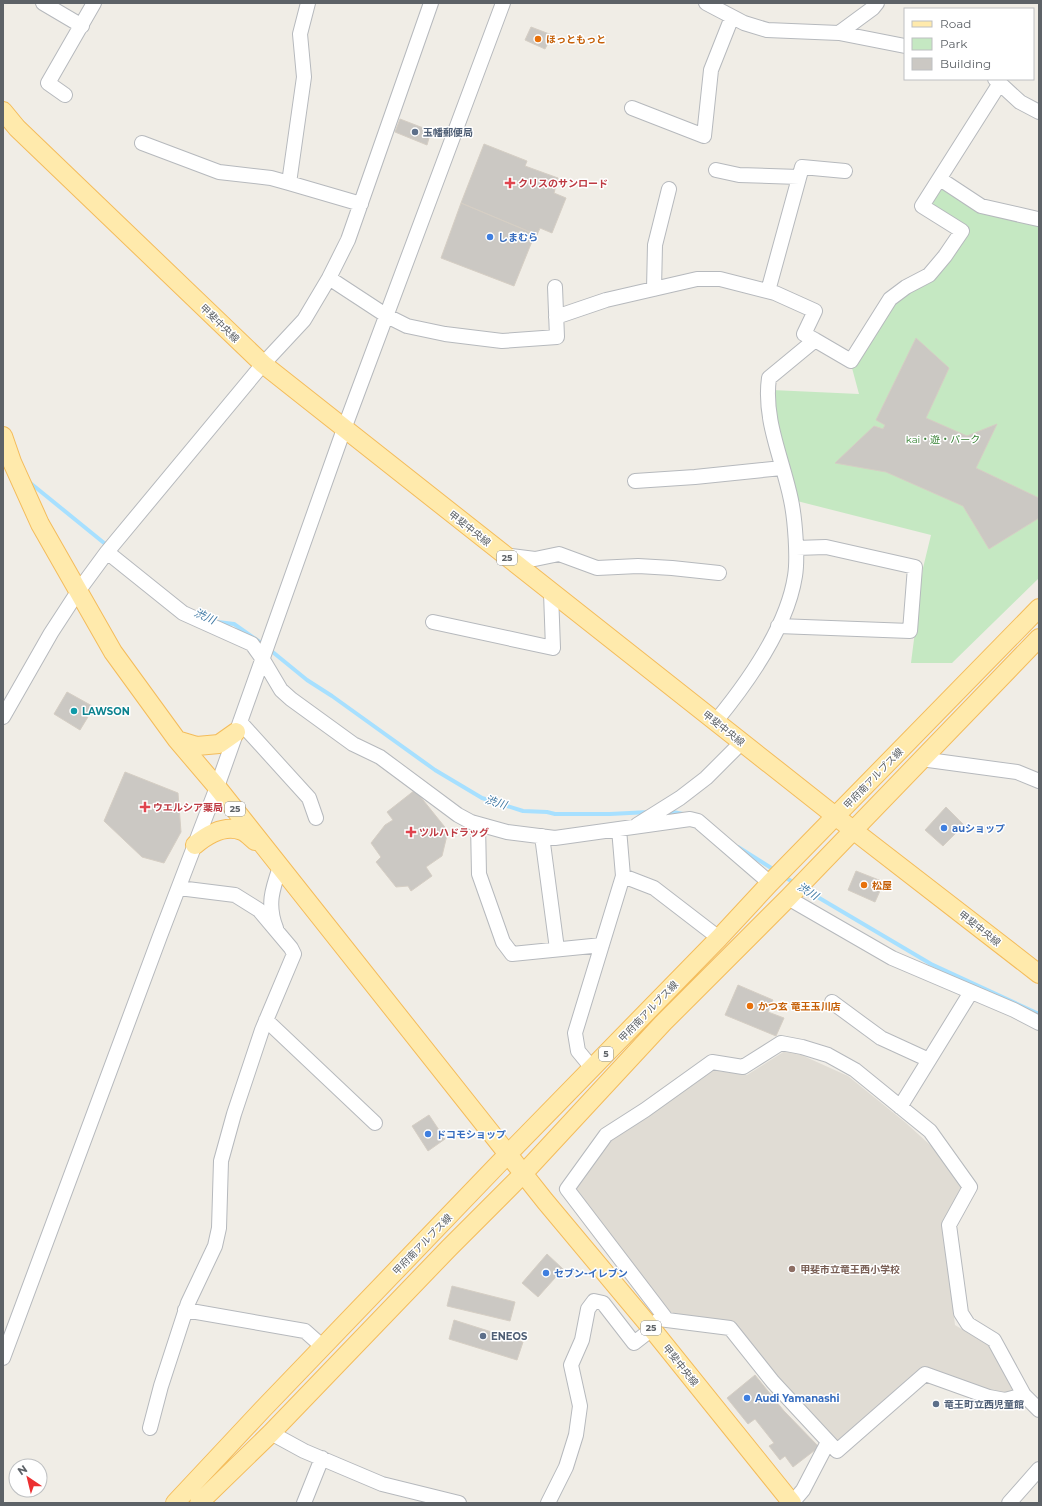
<svg xmlns="http://www.w3.org/2000/svg" width="1042" height="1506" font-family="Montserrat,'Noto Sans JP',sans-serif">
<style>
.education{fill:#e0dcd4}
.green{fill:#c5e8c2}
.lines{fill:none;stroke-linecap:round;stroke-linejoin:round}
.stream{stroke:#a7e0ff;stroke-width:4}
.building{fill:#cbc8c3;stroke:#d5cec4}
.minor-casing{stroke:#b6b9bd;stroke-width:16}
.major-casing{stroke:#f4bc5b;stroke-width:20}
.minor{stroke:#fff;stroke-width:14}
.major{stroke:#ffeaac;stroke-width:18}
.food-dot{fill:#e8710a;stroke:#fff;stroke-width:1.5}
.service-dot{fill:#5c6f8a;stroke:#fff;stroke-width:1.5}
.health-dot{fill:#e0444e;stroke:#fff;stroke-width:1.5}
.shop-dot{fill:#3f7fe0;stroke:#fff;stroke-width:1.5}
.culture-dot{fill:#0f9aa8;stroke:#fff;stroke-width:1.5}
.education-dot{fill:#8d6e63;stroke:#fff;stroke-width:1.5}
.labels{text-anchor:middle;stroke-width:3;stroke-linejoin:round;paint-order:stroke}
.shield{fill:#fff;stroke:#8e9195;stroke-width:1}
.shield-label{font-size:9px;font-weight:bold;fill:#5d6267}
.food-label{font-size:10px;font-weight:bold;fill:#c56008;stroke:#fff;text-anchor:start}
.service-label{font-size:10px;font-weight:bold;fill:#4e5e75;stroke:#fff;text-anchor:start}
.health-label{font-size:10px;font-weight:bold;fill:#be3a42;stroke:#fff;text-anchor:start}
.shop-label{font-size:10px;font-weight:bold;fill:#366cbe;stroke:#fff;text-anchor:start}
.street-label{font-size:10px;fill:#5d6267;stroke:#fff}
.park-label{font-size:10px;fill:#358132;stroke:#fff}
.culture-label{font-size:10px;font-weight:bold;fill:#0d838f;stroke:#fff;text-anchor:start}
.education-label{font-size:10px;font-weight:bold;fill:#785e54;stroke:#fff;text-anchor:start}
.water-label{font-size:11px;font-style:italic;fill:#3b76a2;stroke:#fff}
</style>
<rect width="100%" height="100%" fill="#f0ede6"/>
<path class="education" d="M788 1049 848 1076 906 1123 941 1155 964 1191 943 1226 955 1325 996 1350 1017 1392 1004 1395 988 1391 923 1367 838 1441 778 1377 734 1323 668 1312 573 1186 609 1140 711 1070 747 1075Z"/>
<path class="green" d="M940 183 1039 224V578L952 663H911L923 568 931 535 797 501 782 454 772 390 859 394 852 368 882 318 967 229 927 204Z"/>
<g class="lines">
<path class="stream" d="M29 482 109 547
M218 622 234 624 264 645
M269 649 307 680 332 696 435 770 482 798 523 811 547 812 555 814H610L649 812
M666 812H673L683 814
M738 847 776 871
M783 876 796 884
M804 889 931 964 1039 1014"/>
</g>
<path class="building" d="M531 27 552 35 545 49 525 40Z
M400 119 431 131 427 145 395 132Z
M484 144 527 161 525 166 558 178 554 193 566 198 552 233 540 228 537 235 461 203Z
M461 203 535 234 514 286 441 258Z
M916 338 949 368 926 418 967 436 997 424 976 468 1039 498V518L989 549 963 506 886 472 835 463 874 426 883 429 885 425 876 420Z
M67 692 94 707 80 730 54 714Z
M125 772 178 793 181 832 164 863 142 857 104 821Z
M415 790 448 831 442 856 426 867 432 876 411 891 408 886 396 887 376 862 381 857 371 843 385 825 393 820 387 812Z
M946 807 964 825 943 846 925 830Z
M856 871 884 882 875 902 848 890Z
M738 985 773 1000 768 1012 784 1018 776 1036 725 1015Z
M429 1115 445 1139 428 1151 412 1126Z
M547 1254 563 1269 538 1297 522 1283Z
M452 1286 515 1302 510 1321 447 1306Z
M454 1320 523 1342 517 1360 449 1339Z
M755 1375 784 1411 819 1447 793 1467 785 1456 780 1460 769 1446 774 1443 755 1419 748 1424 727 1398Z"/>
<g class="lines">
<defs>
<path id="minor" d="M43 3 82 26
M706 3 744 23 767 30 839 33 905 46
M839 33 873 8 877 3
M995 79 1020 102 1039 112
M65 95 48 83 94 3
M632 108 704 136 711 70 732 17
M142 143 219 172 271 178 289 183 361 204
M716 170 739 175 799 177
M940 179 981 206 1038 219
M289 183 304 77 300 34 308 3
M329 278 387 316 407 326 445 334 502 341 557 337 555 287
M654 289 655 245 669 189
M768 291 802 167 845 171
M556 317 606 300 697 279H720L775 293 815 311 804 334 815 340
M635 481 695 477 782 468
M107 552 183 613 252 644 262 658 281 690 291 699 353 744 380 757 458 815 471 822 507 832 555 838 690 819 698 821 770 883
M503 555 535 559 559 554 597 568 638 566 672 568 719 573
M433 622 553 648 551 593
M778 626 910 631 915 567 826 547 796 548
M3 717 51 633 79 590 107 552 263 364 304 320 329 278 348 240 431 3
M716 721C748 682 787 628 795 576 798 558 795 519 791 500 783 460 763 420 769 378L815 340 851 361 890 299 906 287 929 275 945 256 962 231 922 206 1000 83
M240 722 309 798 316 818
M921 759 1017 772 1039 781
M478 824 479 874 503 942 512 954 602 945
M637 825 680 798 706 778 742 742
M542 836 557 949
M623 876 654 888 719 938
M788 898 892 958 1014 1010 1039 1023
M276 928C267 905 272 890 280 867
M832 1002 881 1038 929 1060
M266 1020 375 1123
M592 1068 578 1051 575 1033 623 876 619 829
M900 1107 971 992
M185 1310 305 1331 323 1347
M659 1319 730 1328 773 1382 837 1451 925 1374 989 1397 1005 1400 1024 1395
M667 1320 567 1189 606 1135 645 1110 712 1062 743 1067 781 1043 802 1047 828 1055 855 1070 930 1131 970 1187 949 1225 961 1313 968 1324 994 1340 1024 1395 1039 1410
M3 1358 160 936 217 787 344 429 503 3
M150 1428 161 1386 188 1303 215 1246 219 1228 221 1161 234 1114 262 1030 294 954 291 948 259 910 235 895 179 888
M271 1433 304 1451 382 1484 459 1503
M304 1503 322 1458
M548 1503 566 1467 576 1435 580 1406 571 1365 582 1340 588 1309 594 1301 603 1303 634 1343 652 1329
M792 1503 803 1490 828 1442
M1009 1503 1039 1469"/>
<path id="major" d="M3 111 17 128 263 364 853 830 1039 974
M3 436 12 462 40 524 113 652 177 740 217 787 545 1201 652 1329 792 1503
M177 740 197 746 219 744 236 732
M195 845C207 835 225 824 242 831 247 833 251 838 255 841
M175 1503 262 1410 508 1154 719 938 770 883 1039 608
M199 1503 271 1433 449 1248 523 1174 664 1022 788 898 1039 638"/>
</defs>
<use href="#minor" class="minor-casing"/>
<use href="#major" class="major-casing"/>
<use href="#minor" class="minor"/>
<use href="#major" class="major"/>
</g>
<g class="food-dot">
<circle cx="538" cy="39" r="4"/>
<circle cx="864" cy="885" r="4"/>
<circle cx="750" cy="1006" r="4"/>
</g>
<g class="service-dot">
<circle cx="415" cy="132" r="4"/>
<circle cx="483" cy="1336" r="4"/>
<circle cx="936" cy="1404" r="4"/>
</g>
<g class="health-dot">
<path d="M508 177h4v4h4v4h-4v4h-4v-4h-4v-4h4z"/>
<path d="M143 801h4v4h4v4h-4v4h-4v-4h-4v-4h4z"/>
<path d="M409 826h4v4h4v4h-4v4h-4v-4h-4v-4h4z"/>
</g>
<g class="shop-dot">
<circle cx="490" cy="237" r="4"/>
<circle cx="944" cy="828" r="4"/>
<circle cx="428" cy="1134" r="4"/>
<circle cx="546" cy="1273" r="4"/>
<circle cx="747" cy="1398" r="4"/>
</g>
<circle class="culture-dot" cx="74" cy="711" r="4"/>
<circle class="education-dot" cx="792" cy="1269" r="4"/>
<g class="labels">
<g class="shield">
<rect x="497" y="551" width="20" height="14" rx="3"/>
<rect x="225" y="802" width="20" height="14" rx="3"/>
<rect x="599" y="1047" width="14" height="14" rx="3"/>
<rect x="641" y="1321" width="20" height="14" rx="3"/>
</g>
<g class="shield-label">
<text x="507" y="561">25</text>
<text x="235" y="812">25</text>
<text x="606" y="1057">5</text>
<text x="651" y="1331">25</text>
</g>
<g class="food-label">
<text x="546" y="43">ほっともっと</text>
<text x="872" y="889">松屋</text>
<text x="758" y="1010">かつ玄 竜王玉川店</text>
</g>
<g class="service-label">
<text x="423" y="136">玉幡郵便局</text>
<text x="491" y="1340">ENEOS</text>
<text x="944" y="1408">竜王町立西児童館</text>
</g>
<g class="health-label">
<text x="518" y="187">クリスのサンロード</text>
<text x="153" y="811">ウエルシア薬局</text>
<text x="419" y="836">ツルハドラッグ</text>
</g>
<g class="shop-label">
<text x="498" y="241">しまむら</text>
<text x="952" y="832">auショップ</text>
<text x="436" y="1138">ドコモショップ</text>
<text x="554" y="1277">セブン-イレブン</text>
<text x="755" y="1402">Audi Yamanashi</text>
</g>
<g class="street-label">
<text transform="translate(220 323) rotate(44)" y="4">甲斐中央線</text>
<text transform="translate(470 528) rotate(38)" y="4">甲斐中央線</text>
<text transform="translate(724 728) rotate(38)" y="4">甲斐中央線</text>
<text transform="translate(873 778) rotate(-46)" y="4">甲府南アルプス線</text>
<text transform="translate(980 928) rotate(38)" y="4">甲斐中央線</text>
<text transform="translate(648 1011) rotate(-46)" y="4">甲府南アルプス線</text>
<text transform="translate(422 1244) rotate(-46)" y="4">甲府南アルプス線</text>
<text transform="translate(681 1365) rotate(51)" y="4">甲斐中央線</text>
</g>
<g class="park-label">
<text x="943" y="443">kai・遊・パーク</text>
</g>
<g class="culture-label">
<text x="82" y="715">LAWSON</text>
</g>
<g class="education-label">
<text x="800" y="1273">甲斐市立竜王西小学校</text>
</g>
<g class="water-label">
<text transform="translate(205 616) rotate(24)" y="4">渋川</text>
<text transform="translate(496 802) rotate(18)" y="4">渋川</text>
<text transform="translate(808 891) rotate(32)" y="4">渋川</text>
</g>
</g>
<rect width="1042" height="1506" fill="none" stroke="#5d6267" stroke-width="8"/>
<rect x="904" y="8" width="130" height="72" fill="#ffffff" stroke="#bec0c2"/>
<rect x="912" y="21" width="20" height="6" fill="#ffeaac" stroke="#bec0c2"/>
<text x="940" y="28" font-size="12" fill="#5d6267">Road</text>
<rect x="912" y="38" width="20" height="12" fill="#c5e8c2" stroke="#bec0c2"/>
<text x="940" y="48" font-size="12" fill="#5d6267">Park</text>
<rect x="912" y="58" width="20" height="12" fill="#cbc8c3" stroke="#bec0c2"/>
<text x="940" y="68" font-size="12" fill="#5d6267">Building</text>
<g transform="translate(28 1478) rotate(325)"><circle r="19" fill="#ffffff" stroke="#bec0c2"/>
<path d="M0-3L7 15L0 10L-7 15Z" fill="#ec3031"/>
<text y="-6" font-size="11" font-weight="bold" text-anchor="middle" fill="#5d6267">N</text>
</g>
</svg>
